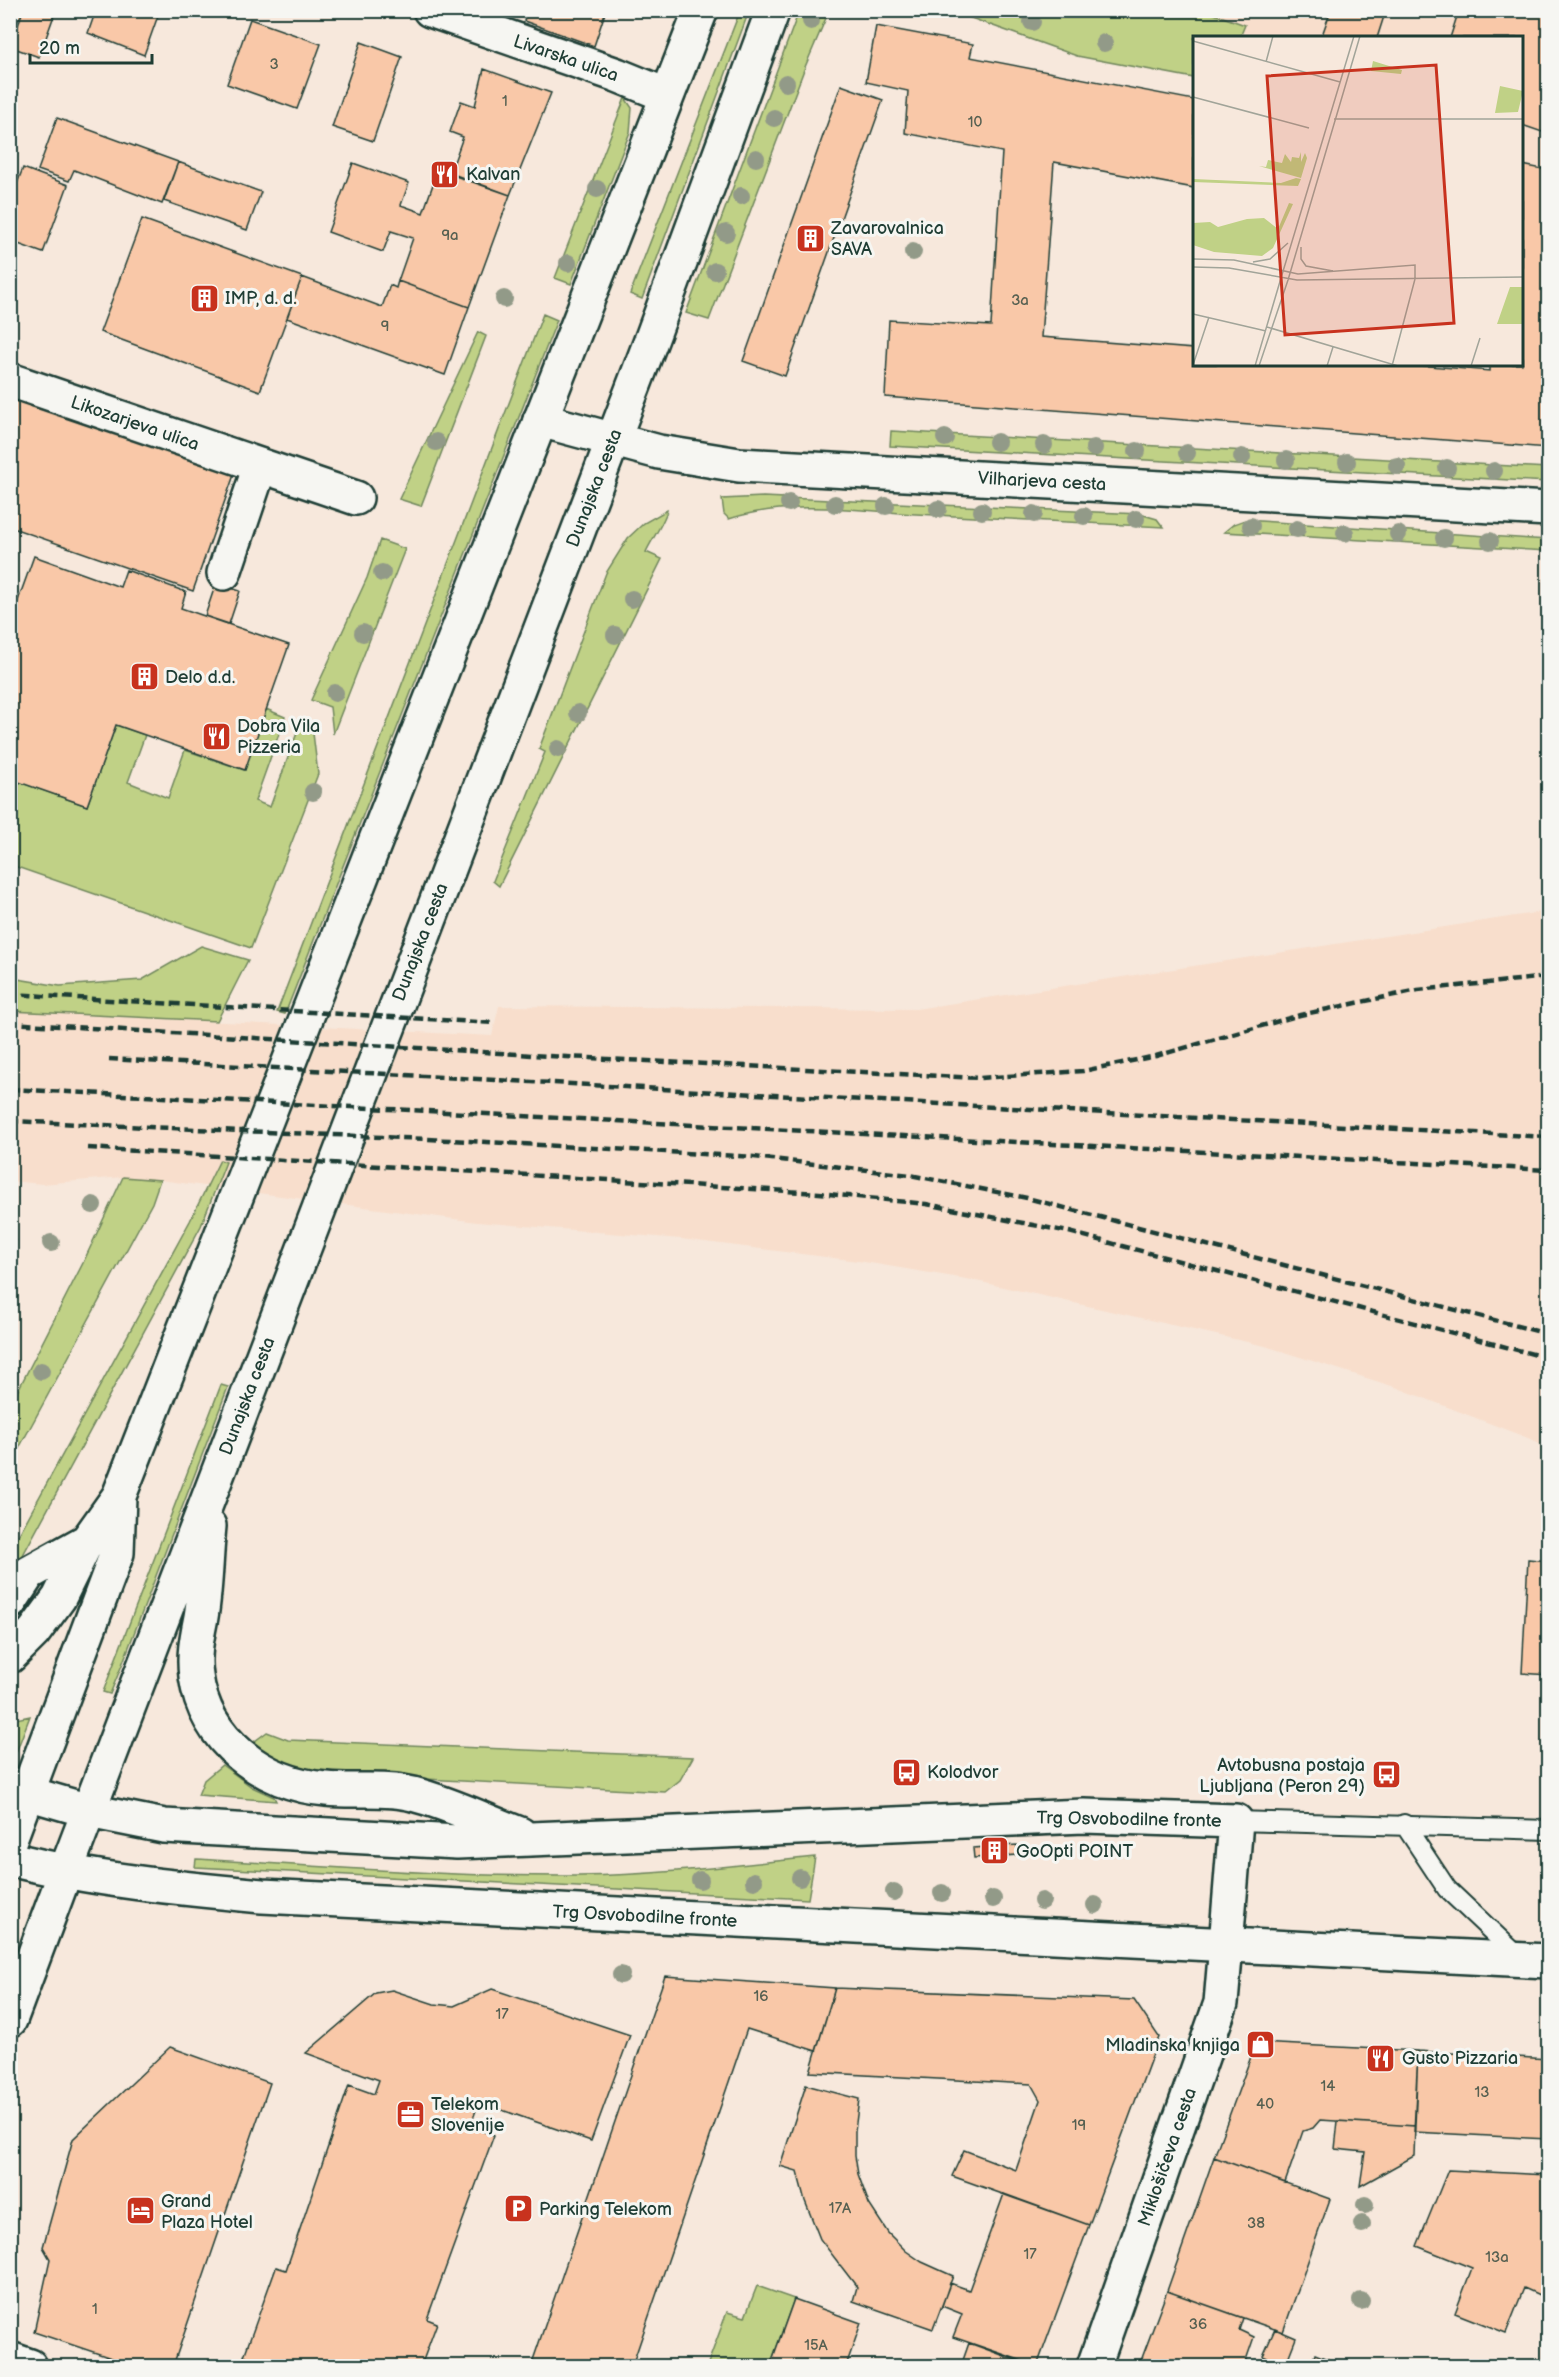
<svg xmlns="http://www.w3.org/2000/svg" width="1559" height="2377" font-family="'Balsamiq Sans',sans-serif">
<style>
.built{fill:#f8decc}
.green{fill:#c0d186;stroke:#70875d;stroke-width:1.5}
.building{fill:#f9c8a8;stroke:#1f3d34;stroke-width:1.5}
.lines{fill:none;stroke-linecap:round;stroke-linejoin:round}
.service-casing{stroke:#1f3d34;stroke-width:22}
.minor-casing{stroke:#1f3d34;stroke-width:38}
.tertiary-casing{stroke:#1f3d34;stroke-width:38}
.secondary-casing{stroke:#1f3d34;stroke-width:38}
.primary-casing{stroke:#1f3d34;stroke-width:38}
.service{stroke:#f6f6f2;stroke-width:18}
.minor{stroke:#f6f6f2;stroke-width:33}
.tertiary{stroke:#f6f6f2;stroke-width:33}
.secondary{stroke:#f6f6f2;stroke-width:33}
.primary{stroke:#f6f6f2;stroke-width:33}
.rail{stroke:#1f3d34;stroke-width:4.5;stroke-dasharray:9 4.5;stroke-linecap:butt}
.tree{fill:#929a88}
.labels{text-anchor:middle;stroke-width:6;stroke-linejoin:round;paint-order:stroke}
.number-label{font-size:15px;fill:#566051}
.street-label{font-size:18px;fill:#1f3d34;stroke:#f6f6f2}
.poi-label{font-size:18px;fill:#1f3d34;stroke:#f6f6f2;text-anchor:start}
.inset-road{fill:none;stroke:#a1a499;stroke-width:1.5}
.view{fill:#c8321e;fill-opacity:0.15;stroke:#c8321e;stroke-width:3}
.inset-edge{fill:none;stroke:#1f3d34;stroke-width:3}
</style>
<rect width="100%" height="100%" fill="#f7e8dc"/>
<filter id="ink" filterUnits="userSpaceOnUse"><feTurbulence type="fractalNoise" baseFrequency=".0167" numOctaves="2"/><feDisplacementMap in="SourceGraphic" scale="12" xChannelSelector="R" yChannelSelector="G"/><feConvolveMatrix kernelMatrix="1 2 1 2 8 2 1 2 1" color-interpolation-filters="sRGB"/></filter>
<g filter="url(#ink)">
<path class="built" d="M950 11H1548V170L1522 165V38H1194V78L1077 56Z
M1548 911V1450L1533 1440 1398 1388 1265 1346 972 1280 858 1261 681 1239 477 1222 160 1180 123 1177 42 1184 11 1181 10 1011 492 1036 499 1006 916 1009Z"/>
<path class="green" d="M958 10 1206 11 1245 25 1240 37 1194 38V78L1077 56 957 13Z
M740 11H749L642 299 630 294Z
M799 11H829L805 67 709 320 686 313Z
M625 98 632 108 630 132 571 284 555 278Z
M543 314 557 320 285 1014 277 1012Z
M478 332 486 336 421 506 399 499Z
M891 431 1548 468V482L890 446Z
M763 497 1140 514 1157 519 1163 527C1080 523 998 518 916 514 854 510 788 500 729 519L724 514 722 499Z
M667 510C666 519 651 541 646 552L662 559 499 886 493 881 545 752 539 749 606 573 628 538 644 523Z
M1245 520 1548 540V551L1224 532 1234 524Z
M380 540 405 549 333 734 330 707 311 700 367 578Z
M266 709 285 717 255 801 270 807 301 722 312 725 318 774 251 948 11 865V779L87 806 116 725 145 735 128 782 168 798 185 750 244 770Z
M201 946 248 960 217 1021 11 1011V978L60 986 142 980Z
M220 1160 226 1162 201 1226 11 1577V1549L190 1221Z
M123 1177 160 1180 152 1203 11 1463V1404L83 1263Z
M221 1385 228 1387 122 1665 110 1694 103 1692Z
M30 1716 12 1763 11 1762V1720Z
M267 1732 288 1740 693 1757 680 1780 665 1792 317 1773 286 1765 251 1744Z
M222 1765 252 1787 274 1797 276 1801 198 1795 204 1780Z
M815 1857 808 1899 195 1867 196 1859C323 1866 451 1877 579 1876 658 1875 737 1865 815 1857Z
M757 2286 794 2299 770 2366H707L727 2312 745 2317Z"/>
<path class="building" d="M10 10H23L20 18 10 15Z
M23 10H56L39 57 11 47Z
M96 10H160L144 55 88 33Z
M527 10H606L594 46 524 21Z
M1331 10H1386L1377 38H1321Z
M1459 10H1548V134L1522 125V38H1450Z
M250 19 321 44 297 109 227 84Z
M876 26 973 44 970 57 1194 100V188L1054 162 1041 337 1194 349V364H1405L1490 371V364H1522V165L1548 170V448L885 397 889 320 991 326 1002 152 905 133 908 91 866 82Z
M361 42 402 57 373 141 332 127Z
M484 69 551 93 510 195 450 173 463 137 450 132 461 101 475 106Z
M841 85 883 100 785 376 743 361Z
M57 118 178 162 162 204 74 170 69 181 38 170Z
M178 162 261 192 247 230 164 201Z
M353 163 409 183 401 205 423 213 438 170 510 195 469 307 398 281 413 238 391 231 383 252 328 232Z
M23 168 68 185 43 253 10 241V202Z
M142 219 302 277 260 391 100 332Z
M302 277 382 307 390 285 396 288 398 281 469 307 445 375 287 318Z
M10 394 235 472 193 591 10 527Z
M34 556 120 587 126 570 186 592 181 608 289 645 245 770 116 725 87 806 10 779V623Z
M216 583 240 591 229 624 205 616Z
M10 1239 15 1240 14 1264H10Z
M1528 1559 1548 1561V1675L1522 1673Z
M1017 1845V1855L974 1858 973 1848Z
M665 1976 835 1988 816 2051 747 2029 632 2366H531Z
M835 1988 1134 2000 1159 2037 1089 2225 952 2176 964 2150 1016 2170 1040 2100 1031 2084 810 2072Z
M492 1989 630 2035 591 2141 479 2102 470 2127 494 2135 427 2319 437 2323 421 2366H271L244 2356 276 2267 286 2270 349 2085 374 2094 379 2080 306 2053 376 1993 392 1990 434 2004 454 2006Z
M1256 2043 1418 2051 1415 2126 1320 2120 1313 2128 1303 2131 1285 2183 1214 2157Z
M170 2047 270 2083 173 2366H135L34 2332 50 2259 43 2247 73 2139Z
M1418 2051 1548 2059V2139L1414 2132Z
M806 2085 859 2099 855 2131V2156L858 2174 869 2204 888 2233 906 2251 922 2262 953 2276 933 2329 853 2301 857 2287 820 2239 805 2201 797 2171 780 2166Z
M1338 2121 1415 2126 1414 2156 1360 2186 1365 2152 1335 2149Z
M1214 2157 1330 2199 1283 2332 1167 2291Z
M1448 2170 1548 2175V2299L1524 2288 1506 2333 1455 2313 1472 2268 1417 2246Z
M1004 2194 1089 2225 1037 2366 953 2337 962 2314 942 2306 950 2283 969 2290Z
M1167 2291 1243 2318 1239 2330 1254 2337 1244 2366H1139Z
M794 2299 861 2323 846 2366H770Z
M1275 2329 1296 2338 1285 2366 1263 2356Z
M969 2343 1032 2366H961Z
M1315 2354 1335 2362 1347 2366H1311Z"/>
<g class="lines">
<defs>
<path id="service" d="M1236 1821 1548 1830
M1404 1824 1447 1889 1520 1958"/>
<path id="minor" d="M430 10 617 75 666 95
M10 380 356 498
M224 573 260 466
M10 2359 30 2366
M1094 2366 1221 2003 1226 1945"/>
<path id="tertiary" d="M10 2020 65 1873"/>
<path id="secondary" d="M540 420 659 452 739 465 1548 509"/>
<path id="primary" d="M209 1526C206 1556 206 1587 201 1617 197 1637 193 1655 196 1676 205 1741 263 1784 326 1789 354 1792 386 1787 413 1794 449 1803 485 1821 520 1834
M10 1602 29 1573 87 1541
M10 1656 34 1632 59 1598 87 1541 119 1496
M10 1788 89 1811 164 1826 457 1842 1084 1816 1236 1821 1226 1945
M10 1839 117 1553 119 1496 701 10
M10 1859C93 1880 177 1888 262 1896L1548 1961
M65 1873 652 338 773 10"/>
</defs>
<use href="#service" class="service-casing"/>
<use href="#minor" class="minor-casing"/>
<use href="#tertiary" class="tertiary-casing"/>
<use href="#secondary" class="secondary-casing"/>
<use href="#primary" class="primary-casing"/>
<use href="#service" class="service"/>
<use href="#minor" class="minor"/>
<use href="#tertiary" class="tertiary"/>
<use href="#secondary" class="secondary"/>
<use href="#primary" class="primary"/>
<path class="rail" d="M10 994 493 1023
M10 1023 549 1056 979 1078 1083 1071 1156 1056 1300 1015 1418 990 1548 977
M109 1059 1548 1137
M10 1089 1548 1170
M10 1121 450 1140 754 1157 910 1175 1027 1198 1548 1334
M88 1148 819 1193 926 1204 1069 1232 1548 1358"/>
</g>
<g class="tree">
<circle cx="811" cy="21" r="9"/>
<circle cx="1032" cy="22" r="9"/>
<circle cx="1104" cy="43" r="9"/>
<circle cx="786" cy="83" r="9"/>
<circle cx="774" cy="118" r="9"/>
<circle cx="756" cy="158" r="9"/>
<circle cx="597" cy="189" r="9"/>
<circle cx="741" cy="196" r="9"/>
<circle cx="726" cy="233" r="9"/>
<circle cx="913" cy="252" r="9"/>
<circle cx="568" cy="263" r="9"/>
<circle cx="715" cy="271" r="9"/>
<circle cx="504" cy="299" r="9"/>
<circle cx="945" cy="438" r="9"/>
<circle cx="436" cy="442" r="9"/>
<circle cx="997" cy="442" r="9"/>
<circle cx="1044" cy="445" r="9"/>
<circle cx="1094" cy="448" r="9"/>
<circle cx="1137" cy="451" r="9"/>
<circle cx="1187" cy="453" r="9"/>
<circle cx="1242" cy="457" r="9"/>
<circle cx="1286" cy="460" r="9"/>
<circle cx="1347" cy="462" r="9"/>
<circle cx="1397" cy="466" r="9"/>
<circle cx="1447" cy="468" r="9"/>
<circle cx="1494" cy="471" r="9"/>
<circle cx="789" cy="503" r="9"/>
<circle cx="835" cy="504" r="9"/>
<circle cx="886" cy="506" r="9"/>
<circle cx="938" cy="509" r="9"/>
<circle cx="982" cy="511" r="9"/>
<circle cx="1034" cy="514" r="9"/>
<circle cx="1084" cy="516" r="9"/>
<circle cx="1136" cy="519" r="9"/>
<circle cx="1251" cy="526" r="9"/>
<circle cx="1297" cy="529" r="9"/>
<circle cx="1345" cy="533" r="9"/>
<circle cx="1398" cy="534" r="9"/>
<circle cx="1444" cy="538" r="9"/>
<circle cx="1490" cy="541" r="9"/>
<circle cx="382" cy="573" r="9"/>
<circle cx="632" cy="599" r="9"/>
<circle cx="363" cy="633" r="9"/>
<circle cx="615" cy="635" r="9"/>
<circle cx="335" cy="693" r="9"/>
<circle cx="578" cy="713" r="9"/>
<circle cx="558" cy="749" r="9"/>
<circle cx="313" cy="792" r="9"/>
<circle cx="93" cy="1205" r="9"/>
<circle cx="51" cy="1243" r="9"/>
<circle cx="41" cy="1371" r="9"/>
<circle cx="800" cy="1878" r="9"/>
<circle cx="700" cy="1880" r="9"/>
<circle cx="754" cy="1881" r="9"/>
<circle cx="894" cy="1892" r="9"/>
<circle cx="942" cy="1893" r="9"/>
<circle cx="993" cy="1899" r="9"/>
<circle cx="1042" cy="1901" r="9"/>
<circle cx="1095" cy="1905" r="9"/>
<circle cx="621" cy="1975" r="9"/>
<circle cx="1365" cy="2205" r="9"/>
<circle cx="1362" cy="2224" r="9"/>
<circle cx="1361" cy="2301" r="9"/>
</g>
</g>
<defs>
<symbol id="restaurant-square" viewBox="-11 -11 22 22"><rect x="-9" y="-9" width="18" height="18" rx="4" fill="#c8321e" stroke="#f6f6f2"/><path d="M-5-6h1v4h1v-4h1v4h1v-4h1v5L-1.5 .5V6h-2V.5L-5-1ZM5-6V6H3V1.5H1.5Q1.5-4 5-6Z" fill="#fff"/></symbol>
<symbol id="building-square" viewBox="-11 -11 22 22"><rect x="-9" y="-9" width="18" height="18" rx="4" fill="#c8321e" stroke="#f6f6f2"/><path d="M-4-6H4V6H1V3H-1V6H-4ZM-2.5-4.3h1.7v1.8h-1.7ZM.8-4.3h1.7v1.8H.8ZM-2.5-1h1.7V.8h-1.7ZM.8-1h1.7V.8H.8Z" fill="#fff"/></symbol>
<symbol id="bus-square" viewBox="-11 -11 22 22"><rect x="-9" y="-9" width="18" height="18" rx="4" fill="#c8321e" stroke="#f6f6f2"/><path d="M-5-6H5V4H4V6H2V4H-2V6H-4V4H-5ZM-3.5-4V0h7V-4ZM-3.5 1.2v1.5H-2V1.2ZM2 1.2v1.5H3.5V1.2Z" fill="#fff"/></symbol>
<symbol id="shop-square" viewBox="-11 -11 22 22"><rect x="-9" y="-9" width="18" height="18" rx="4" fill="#c8321e" stroke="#f6f6f2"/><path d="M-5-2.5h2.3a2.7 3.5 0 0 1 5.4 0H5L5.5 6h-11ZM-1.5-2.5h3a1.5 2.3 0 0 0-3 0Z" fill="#fff"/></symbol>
<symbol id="office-square" viewBox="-11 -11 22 22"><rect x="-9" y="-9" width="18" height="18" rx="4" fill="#c8321e" stroke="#f6f6f2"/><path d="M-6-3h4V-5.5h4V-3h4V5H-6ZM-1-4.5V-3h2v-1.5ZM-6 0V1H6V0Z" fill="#fff"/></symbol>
<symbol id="parking-square" viewBox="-11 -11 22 22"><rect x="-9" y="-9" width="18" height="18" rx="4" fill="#c8321e" stroke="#f6f6f2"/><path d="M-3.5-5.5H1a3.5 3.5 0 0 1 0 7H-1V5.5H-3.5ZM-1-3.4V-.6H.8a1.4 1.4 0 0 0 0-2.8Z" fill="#fff"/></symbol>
<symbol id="hotel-square" viewBox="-11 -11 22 22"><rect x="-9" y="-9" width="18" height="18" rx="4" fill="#c8321e" stroke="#f6f6f2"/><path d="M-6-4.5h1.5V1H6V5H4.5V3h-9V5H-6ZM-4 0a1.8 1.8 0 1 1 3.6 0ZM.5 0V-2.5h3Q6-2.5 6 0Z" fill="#fff"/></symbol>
</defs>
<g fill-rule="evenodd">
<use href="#restaurant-square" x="428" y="158" width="33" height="33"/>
<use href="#building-square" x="794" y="222" width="33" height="33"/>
<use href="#building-square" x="188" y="282" width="33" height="33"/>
<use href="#building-square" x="128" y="660" width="33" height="33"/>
<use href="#restaurant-square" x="200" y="720" width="33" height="33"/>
<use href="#bus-square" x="890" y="1756" width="33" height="33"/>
<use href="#bus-square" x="1370" y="1758" width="33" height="33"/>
<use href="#building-square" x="978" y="1834" width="33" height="33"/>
<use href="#shop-square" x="1244" y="2028" width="33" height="33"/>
<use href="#restaurant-square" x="1364" y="2042" width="33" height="33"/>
<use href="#office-square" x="394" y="2098" width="33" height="33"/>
<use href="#parking-square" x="502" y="2192" width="33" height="33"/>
<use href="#hotel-square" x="124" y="2194" width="33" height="33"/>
</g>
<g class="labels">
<g class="number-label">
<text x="274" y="69">3</text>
<text x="505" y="106">1</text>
<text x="975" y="127">10</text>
<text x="450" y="240">9a</text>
<text x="1020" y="305">3a</text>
<text x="385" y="331">9</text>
<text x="761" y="2001">16</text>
<text x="502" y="2019">17</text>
<text x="1328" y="2091">14</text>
<text x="1482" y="2097">13</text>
<text x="1265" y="2109">40</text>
<text x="1079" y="2130">19</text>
<text x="840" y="2213">17A</text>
<text x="1256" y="2228">38</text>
<text x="1030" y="2259">17</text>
<text x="1497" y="2262">13a</text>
<text x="95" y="2314">1</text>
<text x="1198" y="2329">36</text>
<text x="816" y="2350">15A</text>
</g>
<g class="street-label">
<text transform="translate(566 58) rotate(19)" y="6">Livarska ulica</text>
<text transform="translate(135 423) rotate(19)" y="6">Likozarjeva ulica</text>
<text transform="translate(1042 481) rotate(3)" y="6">Vilharjeva cesta</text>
<text transform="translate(594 488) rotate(-69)" y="6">Dunajska cesta</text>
<text transform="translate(420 942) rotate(-69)" y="6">Dunajska cesta</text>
<text transform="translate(247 1396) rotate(-69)" y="6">Dunajska cesta</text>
<text transform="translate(1129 1819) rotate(1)" y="6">Trg Osvobodilne fronte</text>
<text transform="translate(645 1916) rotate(3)" y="6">Trg Osvobodilne fronte</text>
<text transform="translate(1167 2157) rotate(-71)" y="6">Miklošičeva cesta</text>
</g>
<g class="poi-label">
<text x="466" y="180">Kalvan</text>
<text x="831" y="234">Zavarovalnica<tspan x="831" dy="21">SAVA</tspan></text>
<text x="225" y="304">IMP, d. d.</text>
<text x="165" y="683">Delo d.d.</text>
<text x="237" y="732">Dobra Vila<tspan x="237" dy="21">Pizzeria</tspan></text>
<text x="1365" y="1771" text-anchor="end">Avtobusna postaja<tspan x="1365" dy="21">Ljubljana (Peron 29)</tspan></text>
<text x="927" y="1778">Kolodvor</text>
<text x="1016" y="1857">GoOpti POINT</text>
<text x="1240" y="2051" text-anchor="end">Mladinska knjiga</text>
<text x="1402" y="2064">Gusto Pizzaria</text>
<text x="431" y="2110">Telekom<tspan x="431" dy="21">Slovenije</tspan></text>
<text x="161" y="2207">Grand<tspan x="161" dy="21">Plaza Hotel</tspan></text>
<text x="539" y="2215">Parking Telekom</text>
</g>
</g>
<g transform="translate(1193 36)">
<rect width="330" height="330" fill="#f7e8dc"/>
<path d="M180 25 209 34 208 38 178 35ZM307 50 330 55 325 76 302 77ZM108 116V126L112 117 114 122 108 142 66 130 73 131 75 124 89 127 92 118 98 126 99 121 106 122ZM103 142 108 143 105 150 0 146V143L88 147ZM96 167 100 168 80 212 69 220 21 216 0 209V187L17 186 25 191 54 183 71 182 85 193ZM317 251H330V288H304Z" fill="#c0d186"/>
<path class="inset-road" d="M0 5 147 46M73 26 80 0M0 61 116 92M141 83H330M108 211V223L113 230 140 235M0 223 41 224 105 238 222 229V243M60 226 77 223 95 207M0 231 36 232 104 244 330 241M88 242 161 0M95 244 167 0M0 278 73 295M74 291 205 330M0 329 16 281M62 330 88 242M66 330 95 244M134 330 140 311M199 330 222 243M278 330 287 302"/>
<path class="view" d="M243 29 261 287 92 299 74 40Z"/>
<rect width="330" height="330" class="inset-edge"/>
</g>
<rect width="1559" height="2377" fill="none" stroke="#f6f6f2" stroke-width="36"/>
<rect x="18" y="18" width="1523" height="2341" fill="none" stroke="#1f3d34" stroke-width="2" filter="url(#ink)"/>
<path d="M30 54v9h122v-9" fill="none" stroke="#1f3d34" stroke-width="3"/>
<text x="39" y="54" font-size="18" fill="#1f3d34" stroke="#f6f6f2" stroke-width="4.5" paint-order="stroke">20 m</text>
</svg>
